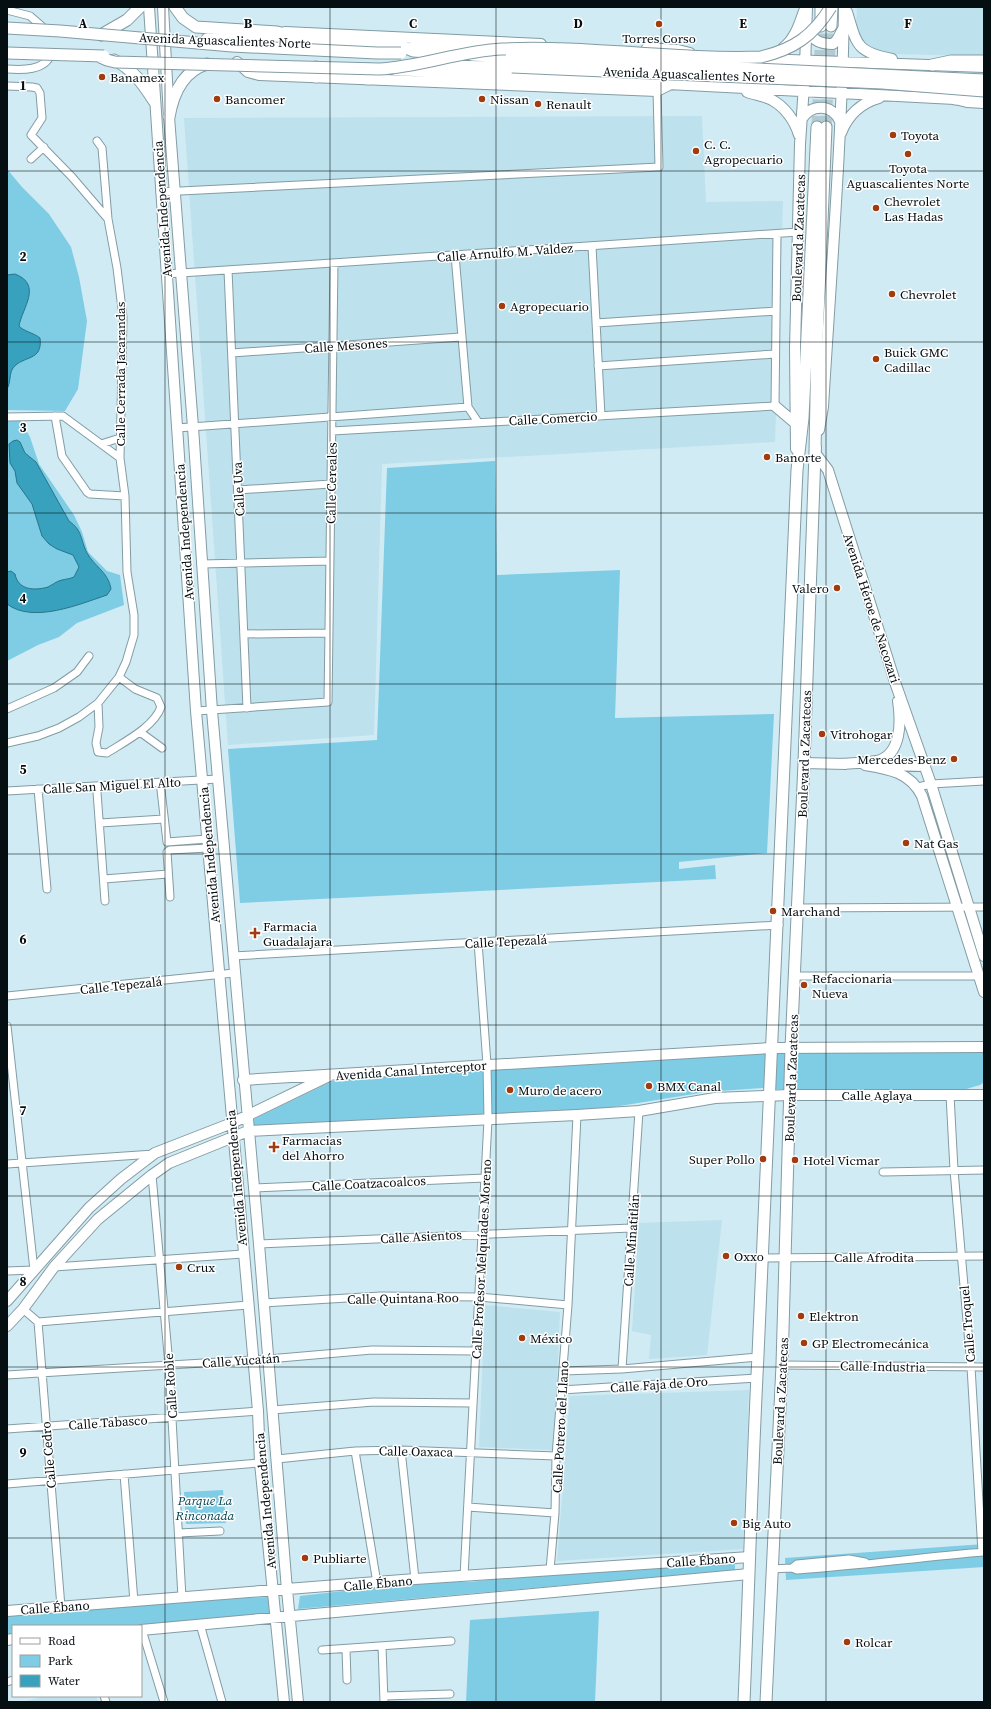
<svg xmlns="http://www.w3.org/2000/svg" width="991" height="1709" font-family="'Source Serif 4',serif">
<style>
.built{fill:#bde1ed}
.green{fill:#7fcce5}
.water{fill:#37a1be;stroke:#28758a}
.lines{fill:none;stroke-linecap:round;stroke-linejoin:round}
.primary-tunnel{stroke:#b2cad2;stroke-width:11;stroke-dasharray:11 5.5;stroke-linecap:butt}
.street-casing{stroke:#839ca4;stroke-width:9}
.secondary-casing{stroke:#839ca4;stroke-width:12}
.primary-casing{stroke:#839ca4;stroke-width:13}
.street{stroke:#fff;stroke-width:7}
.secondary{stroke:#fff;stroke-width:10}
.primary{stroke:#fff;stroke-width:11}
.primary-bridge-casing{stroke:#839ca4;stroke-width:13;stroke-linecap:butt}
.primary-bridge{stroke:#fff;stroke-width:11}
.grid{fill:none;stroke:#050e11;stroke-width:1;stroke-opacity:0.55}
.poi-dot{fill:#a13c10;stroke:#fff;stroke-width:1.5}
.labels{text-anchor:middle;stroke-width:3;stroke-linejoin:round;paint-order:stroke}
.poi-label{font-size:13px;fill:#050e11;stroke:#fff;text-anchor:start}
.street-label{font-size:13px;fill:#050e11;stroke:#fff}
.park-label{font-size:13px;font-style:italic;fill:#024352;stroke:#fff}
.grid-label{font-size:13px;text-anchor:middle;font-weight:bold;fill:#050e11;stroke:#fff;stroke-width:3;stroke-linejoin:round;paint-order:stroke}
</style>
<rect width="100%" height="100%" fill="#d0ebf4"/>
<path class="built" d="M857 7H984V56L887 54 870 49 862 43 856 26Z
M702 116 706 202 783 201 775 442 382 464 374 735 228 745 184 118Z
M722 1220 707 1355 649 1359 651 1335 632 1331 639 1223Z
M485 1305 560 1312 554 1450 479 1447Z
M749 1390 743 1549 557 1561 570 1396Z
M44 1696H96L98 1702H23Z"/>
<path class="green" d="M7 169 22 187 49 214 71 247 79 277 87 321 78 389 65 411 7 410Z
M7 421H21L30 437 39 464 74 515 82 532 88 552 107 571 120 575 124 605 77 623 59 637 38 645 7 661Z
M495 461 497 575 620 570 615 718 774 714 767 853 679 862V869L715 865 716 879 240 903 228 749 377 740 387 468Z
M984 1051V1082L980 1085 956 1092 805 1091 762 1088 706 1092 607 1108 256 1129 252 1120 337 1079 618 1063 764 1052Z
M223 1490 226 1523 186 1524 184 1492Z
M984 1544V1567L786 1580 785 1558Z
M735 1561V1570L298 1609 300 1596 421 1582H470L549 1573Z
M268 1597 274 1614 141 1626H13V1637H7V1616L182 1601Z
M599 1611 595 1702H466L470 1620Z"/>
<path class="water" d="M15 274C43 285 22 308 19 326 23 331 34 333 40 338 43 362 23 355 13 368 9 374 11 382 7 389V275Z
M17 440 20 442 25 453 36 462 69 521C83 531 80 539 87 553 94 566 109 573 111 589L107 595C80 604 33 624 7 604V572L11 571 15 574C18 590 34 591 48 587 52 585 57 581 62 580 66 579 69 579 74 577L79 567 73 555 57 549 49 544 42 536 32 504 17 483 15 471 10 463 9 444 13 441Z"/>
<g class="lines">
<path class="primary-tunnel" d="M817 127 821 26
M826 127 831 26"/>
<defs>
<path id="street" d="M7 10 30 16 46 30
M7 69C22 70 45 71 51 54
M7 86 32 87 37 88 40 93 42 118 31 135 72 177 108 219
M31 159 44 147
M160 192 659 167 657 91
M592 246 601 416
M455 255 468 407 478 422
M228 270 247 708
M166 274 798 232
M596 323 776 311
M232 353 461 337
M598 366 775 354
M55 416 62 456 87 492 90 494 125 496
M7 417 63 416 120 458
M177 428 468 407
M332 431 775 406 777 234
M101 444 120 438
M238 490 331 484
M201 564 330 561
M244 634 329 633
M98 703 99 727 96 743 98 752 107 753C124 742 154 727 161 707L157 698 135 689 119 677
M7 709 54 688 77 672 89 656
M196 711 328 702 334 263
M140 732 162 748
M7 743 38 736 59 728 79 717 98 703 119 677 126 662 134 635V615L127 572 125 496 120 458 123 317 117 268 108 219 102 148 97 141
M918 787 931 784 984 781
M38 789 47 889
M161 790 167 842 207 839
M7 791 218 779
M97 792 105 901
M100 823 164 819
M104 879 168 874
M170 897 167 852 170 850 208 848
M798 908 984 907
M233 956 779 925
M795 976H983
M7 996 234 973
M7 1026 34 1270 7 1271
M950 1095 954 1170 971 1367 982 1552
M7 1164 154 1154
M883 1172 984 1170
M152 1175 169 1365 182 1598
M254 1188 485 1178
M259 1244 631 1228
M764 1258 984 1256
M54 1267 243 1254
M263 1303 381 1296 479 1297 568 1305
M23 1309 38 1322 61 1607
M38 1322 248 1305
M782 1365 984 1367
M622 1369 639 1111
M563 1371 622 1369 758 1357
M7 1375 268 1359 372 1350 476 1351
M561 1390 757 1378
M272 1410 374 1402 473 1403
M7 1429 258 1411
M401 1450 415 1579
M355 1451 377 1583
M277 1459 355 1451 401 1450 556 1456
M124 1474 134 1602
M7 1484 260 1463
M468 1507 555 1513
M179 1533 220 1531
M792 1568 797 1564 849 1559 865 1562
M771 1569 792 1568 797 1570C859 1566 921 1557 984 1552
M550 1570 555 1513 556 1456 568 1305 577 1115
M464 1576 488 1120 487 1064 478 942
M200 1624 222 1702
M142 1630 164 1702
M382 1646 384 1702
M346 1649 347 1680
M322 1650 451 1641
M7 1682 13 1680
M104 1696 106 1702
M384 1696 450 1694"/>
<path id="secondary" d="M149 7 196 711 258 1411 260 1463 284 1702
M163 7 169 117 193 427 212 711 259 1244 287 1590 298 1702
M847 12C857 45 856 52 892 59
M807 30C814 41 820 44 833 44L837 40 843 29
M285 32 541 44
M413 46 483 48
M647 48 678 50 690 53
M783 48C795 39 799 25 804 11
M761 59 984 67
M237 62 248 72 259 75 657 91 671 84
M805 67 807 7
M395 70 955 99 967 102 984 103
M747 92C755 95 765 96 772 100 785 107 795 121 799 135
M801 120C811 103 832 104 840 121
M841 133C848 115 861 103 879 98
M775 406 795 423
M819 430 823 407C831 274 842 140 844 7
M816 448 815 453 828 470 896 685 931 784 984 956
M796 449 795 349 800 144 804 85
M804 763 846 764
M840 764C852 763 866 763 877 761 902 755 901 720 898 701
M865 765C889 769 910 772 922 796L984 992
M884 765 925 766
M243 1080 772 1048 984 1047
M7 1301 89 1208 121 1179 155 1153 232 1123 329 1076
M7 1326 23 1309 54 1267 98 1219 152 1175 169 1163 248 1131 577 1115 639 1111 715 1098 790 1095H984
M7 1611 415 1579 750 1557
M141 1630 749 1574
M7 1640 13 1639"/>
<path id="primary" d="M175 7 183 18 196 27 277 32 293 36 304 41
M821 26V7
M831 26 832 7
M101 35 127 20 140 7
M207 39 401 46 413 51 455 54
M472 55 511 57
M114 60C133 69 143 84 154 101
M932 65 951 61H984
M418 66 512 67
M316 67V77
M368 79V69
M955 99 968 97H984
M169 117C173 94 183 71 207 64
M744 1702C749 1586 752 1471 758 1355 773 1060 786 765 797 470L803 418 817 127
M766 1702 782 1365 791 1048 804 763 815 453 817 340 826 127"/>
</defs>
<use href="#street" class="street-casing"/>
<use href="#secondary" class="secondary-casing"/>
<use href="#primary" class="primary-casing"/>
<use href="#street" class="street"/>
<use href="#secondary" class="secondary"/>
<use href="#primary" class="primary"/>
<defs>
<path id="primary-bridge" d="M7 28 60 31 232 46 377 53H401
M7 53 104 56
M98 56 107 60 115 62 379 69C420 67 460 51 502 49 588 45 674 60 761 57 794 49 813 36 831 7
M511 57 984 80
M512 67 882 83 984 91"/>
</defs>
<use href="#primary-bridge" class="primary-bridge-casing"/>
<use href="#primary-bridge" class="primary-bridge"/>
</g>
<path class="grid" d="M165 7V1702M330 7V1702M496 7V1702M661 7V1702M826 7V1702M7 171H984M7 342H984M7 513H984M7 684H984M7 854H984M7 1025H984M7 1196H984M7 1367H984M7 1538H984"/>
<g class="poi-dot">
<circle cx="659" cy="24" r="4"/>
<circle cx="102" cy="77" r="4"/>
<circle cx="217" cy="99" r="4"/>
<circle cx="482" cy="99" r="4"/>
<circle cx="538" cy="104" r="4"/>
<circle cx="893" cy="135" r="4"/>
<circle cx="696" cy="151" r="4"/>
<circle cx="908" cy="154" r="4"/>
<circle cx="876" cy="208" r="4"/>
<circle cx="892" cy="294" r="4"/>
<circle cx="502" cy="306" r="4"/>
<circle cx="876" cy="359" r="4"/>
<circle cx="767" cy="457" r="4"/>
<circle cx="837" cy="588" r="4"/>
<circle cx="822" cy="734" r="4"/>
<circle cx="954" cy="759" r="4"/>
<circle cx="906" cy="843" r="4"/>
<circle cx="773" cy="911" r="4"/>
<path d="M253 927h4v4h4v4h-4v4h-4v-4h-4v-4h4z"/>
<circle cx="804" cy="985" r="4"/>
<circle cx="649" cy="1086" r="4"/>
<circle cx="510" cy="1090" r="4"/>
<path d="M272 1141h4v4h4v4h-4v4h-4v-4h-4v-4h4z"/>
<circle cx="763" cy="1159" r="4"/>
<circle cx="795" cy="1160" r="4"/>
<circle cx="726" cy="1256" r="4"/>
<circle cx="179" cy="1267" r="4"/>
<circle cx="801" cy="1316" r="4"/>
<circle cx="522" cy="1338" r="4"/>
<circle cx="804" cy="1343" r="4"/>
<circle cx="734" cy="1523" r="4"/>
<circle cx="305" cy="1558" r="4"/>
<circle cx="847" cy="1642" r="4"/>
</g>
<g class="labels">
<g class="poi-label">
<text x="659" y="43" text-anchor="middle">Torres Corso</text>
<text x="110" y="82">Banamex</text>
<text x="225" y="104">Bancomer</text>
<text x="490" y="104">Nissan</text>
<text x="546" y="109">Renault</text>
<text x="901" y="140">Toyota</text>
<text x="704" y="149">C. C.<tspan x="704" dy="15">Agropecuario</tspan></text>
<text x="908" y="173" text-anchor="middle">Toyota<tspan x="908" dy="15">Aguascalientes Norte</tspan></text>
<text x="884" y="206">Chevrolet<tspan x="884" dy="15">Las Hadas</tspan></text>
<text x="900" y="299">Chevrolet</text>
<text x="510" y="311">Agropecuario</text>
<text x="884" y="357">Buick GMC<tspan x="884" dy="15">Cadillac</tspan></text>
<text x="775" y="462">Banorte</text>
<text x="829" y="593" text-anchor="end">Valero</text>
<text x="830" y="739">Vitrohogar</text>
<text x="946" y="764" text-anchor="end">Mercedes-Benz</text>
<text x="914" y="848">Nat Gas</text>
<text x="781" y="916">Marchand</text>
<text x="263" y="931">Farmacia<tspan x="263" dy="15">Guadalajara</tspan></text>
<text x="812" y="983">Refaccionaria<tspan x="812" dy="15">Nueva</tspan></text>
<text x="657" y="1091">BMX Canal</text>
<text x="518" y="1095">Muro de acero</text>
<text x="282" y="1145">Farmacias<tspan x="282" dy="15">del Ahorro</tspan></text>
<text x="755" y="1164" text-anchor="end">Super Pollo</text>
<text x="803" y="1165">Hotel Vicmar</text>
<text x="734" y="1261">Oxxo</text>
<text x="187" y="1272">Crux</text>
<text x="809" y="1321">Elektron</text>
<text x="530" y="1343">México</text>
<text x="812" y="1348">GP Electromecánica</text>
<text x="742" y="1528">Big Auto</text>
<text x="313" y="1563">Publiarte</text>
<text x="855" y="1647">Rolcar</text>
</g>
<g class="street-label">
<text transform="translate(225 40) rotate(2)" y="5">Avenida Aguascalientes Norte</text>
<text transform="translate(689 74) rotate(2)" y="5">Avenida Aguascalientes Norte</text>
<text transform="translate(162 209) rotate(-94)" y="5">Avenida Independencia</text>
<text transform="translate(798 238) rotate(-88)" y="5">Boulevard a Zacatecas</text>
<text transform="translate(505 252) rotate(-4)" y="5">Calle Arnulfo M. Valdez</text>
<text transform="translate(346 345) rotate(-4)" y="5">Calle Mesones</text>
<text transform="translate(120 374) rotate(-90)" y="5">Calle Cerrada Jacarandas</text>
<text transform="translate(553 418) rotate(-3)" y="5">Calle Comercio</text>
<text transform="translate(331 483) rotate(-89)" y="5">Calle Cereales</text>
<text transform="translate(238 489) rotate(-93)" y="5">Calle Uva</text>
<text transform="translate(184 532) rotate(-94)" y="5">Avenida Independencia</text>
<text transform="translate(872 608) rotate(72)" y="5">Avenida Héroe de Nacozari</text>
<text transform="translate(804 754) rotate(-88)" y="5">Boulevard a Zacatecas</text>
<text transform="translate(112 785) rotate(-3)" y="5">Calle San Miguel El Alto</text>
<text transform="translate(209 855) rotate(-95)" y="5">Avenida Independencia</text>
<text transform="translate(506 941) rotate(-3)" y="5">Calle Tepezalá</text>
<text transform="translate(121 985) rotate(-6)" y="5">Calle Tepezalá</text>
<text transform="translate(411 1070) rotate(-4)" y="5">Avenida Canal Interceptor</text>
<text transform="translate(791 1078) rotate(-88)" y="5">Boulevard a Zacatecas</text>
<text x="877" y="1100">Calle Aglaya</text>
<text transform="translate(236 1178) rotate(-95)" y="5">Avenida Independencia</text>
<text transform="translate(369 1183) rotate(-3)" y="5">Calle Coatzacoalcos</text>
<text transform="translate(421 1236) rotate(-3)" y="5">Calle Asientos</text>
<text transform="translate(631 1240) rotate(-86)" y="5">Calle Minatitlán</text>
<text x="874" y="1262">Calle Afrodita</text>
<text transform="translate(481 1259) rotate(-87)" y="5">Calle Profesor Melquíades Moreno</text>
<text transform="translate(403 1298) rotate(-1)" y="5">Calle Quintana Roo</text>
<text transform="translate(967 1324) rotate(-95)" y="5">Calle Troquel</text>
<text transform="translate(241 1360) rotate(-4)" y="5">Calle Yucatán</text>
<text transform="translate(883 1366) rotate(1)" y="5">Calle Industria</text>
<text transform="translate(659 1384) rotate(-4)" y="5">Calle Faja de Oro</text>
<text transform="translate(170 1386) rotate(-94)" y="5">Calle Roble</text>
<text transform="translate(780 1401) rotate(-87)" y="5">Boulevard a Zacatecas</text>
<text transform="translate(108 1422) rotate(-4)" y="5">Calle Tabasco</text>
<text transform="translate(560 1427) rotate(-87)" y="5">Calle Potrero del Llano</text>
<text transform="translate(416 1451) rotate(1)" y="5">Calle Oaxaca</text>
<text transform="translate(48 1455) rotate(-95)" y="5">Calle Cedro</text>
<text transform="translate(265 1501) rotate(-95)" y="5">Avenida Independencia</text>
<text transform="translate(701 1560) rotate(-4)" y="5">Calle Ébano</text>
<text transform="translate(378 1583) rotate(-5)" y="5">Calle Ébano</text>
<text transform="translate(55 1607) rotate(-4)" y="5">Calle Ébano</text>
</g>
<g class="park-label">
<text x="205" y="1505">Parque La<tspan x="205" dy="15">Rinconada</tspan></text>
</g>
</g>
<g class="grid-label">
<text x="83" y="28">A</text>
<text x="248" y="28">B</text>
<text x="413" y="28">C</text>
<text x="578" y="28">D</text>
<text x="743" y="28">E</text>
<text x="908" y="28">F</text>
<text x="23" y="90">1</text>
<text x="23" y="261">2</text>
<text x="23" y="432">3</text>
<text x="23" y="603">4</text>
<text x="23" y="774">5</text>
<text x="23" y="944">6</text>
<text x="23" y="1115">7</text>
<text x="23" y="1286">8</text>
<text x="23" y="1457">9</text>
</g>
<rect width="991" height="1709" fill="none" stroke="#050e11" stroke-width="16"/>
<rect x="12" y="1625" width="130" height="72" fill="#ffffff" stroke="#9b9fa0"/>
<rect x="20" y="1638" width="20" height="6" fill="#ffffff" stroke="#9b9fa0"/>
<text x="48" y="1645" font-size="12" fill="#050e11">Road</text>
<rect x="20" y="1655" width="20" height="12" fill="#7fcce5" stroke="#9b9fa0"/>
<text x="48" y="1665" font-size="12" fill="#050e11">Park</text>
<rect x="20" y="1675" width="20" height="12" fill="#37a1be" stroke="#9b9fa0"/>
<text x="48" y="1685" font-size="12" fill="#050e11">Water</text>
</svg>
